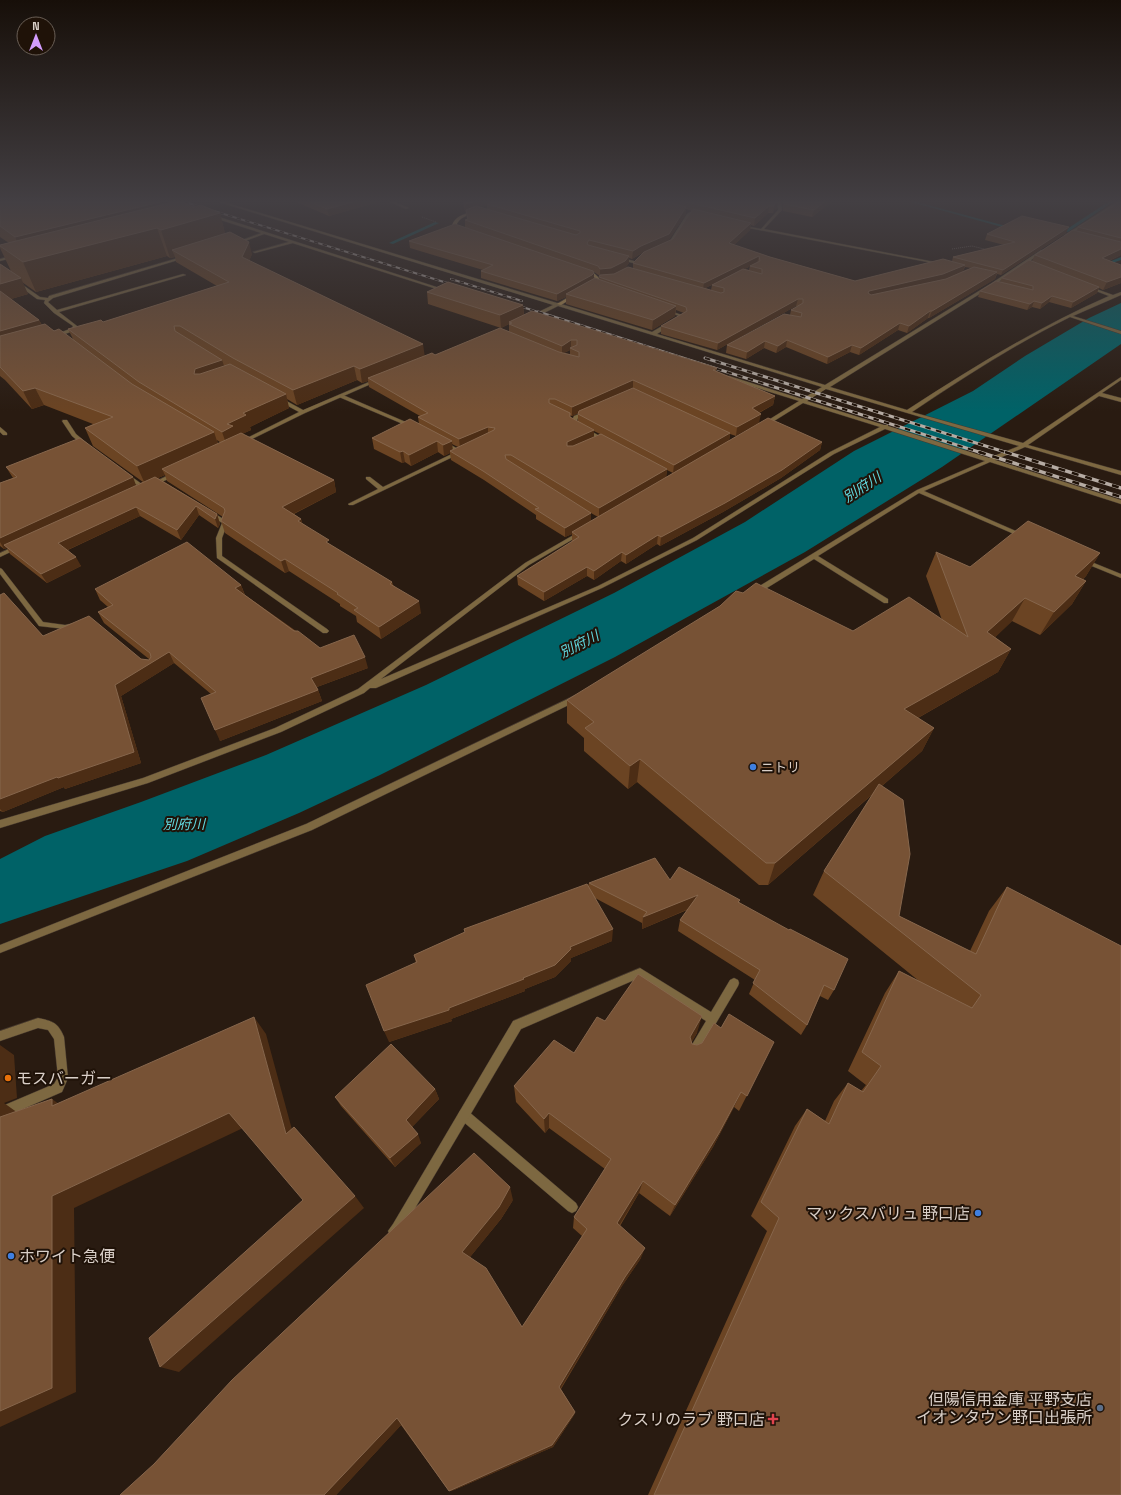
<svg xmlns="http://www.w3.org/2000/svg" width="1121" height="1495" font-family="'Space Grotesk','Noto Sans JP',sans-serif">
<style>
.water{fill:#006267}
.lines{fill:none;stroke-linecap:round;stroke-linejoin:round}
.stream{fill:#006267;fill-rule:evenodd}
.lane-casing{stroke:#45382e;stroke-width:1}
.street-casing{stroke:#45382e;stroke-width:1}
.secondary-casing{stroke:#45382e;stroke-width:1}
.path{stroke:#776b62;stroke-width:1;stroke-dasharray:1 1;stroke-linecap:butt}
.lane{fill:#7d6841;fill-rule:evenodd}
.street{fill:#7d6841;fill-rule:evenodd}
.secondary{fill:#b49151;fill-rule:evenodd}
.rail-far2-casing{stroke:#b5aba3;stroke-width:2}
.rail-far1-casing{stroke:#b5aba3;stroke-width:3}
.rail-casing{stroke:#b5aba3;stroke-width:3.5}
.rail-far2{stroke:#1f1208;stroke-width:1.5;stroke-dasharray:4.5;stroke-linecap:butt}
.rail-far1{stroke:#1f1208;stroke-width:2;stroke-dasharray:5.5;stroke-linecap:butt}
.rail{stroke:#1f1208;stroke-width:2.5;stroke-dasharray:7;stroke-linecap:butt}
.wall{fill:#6b4423;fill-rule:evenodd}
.shaded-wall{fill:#4c2d15}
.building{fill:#775235;stroke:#86664c}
.shop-dot{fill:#3f7fe0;stroke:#1f1208;stroke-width:1.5}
.food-dot{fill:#e8710a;stroke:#1f1208;stroke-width:1.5}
.service-dot{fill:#5c6f8a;stroke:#1f1208;stroke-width:1.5}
.health-dot{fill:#e0444e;stroke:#1f1208;stroke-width:1.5}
.labels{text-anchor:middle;stroke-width:4;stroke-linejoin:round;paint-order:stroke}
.poi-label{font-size:13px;fill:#d9cfc8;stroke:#1f1208;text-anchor:start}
.water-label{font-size:14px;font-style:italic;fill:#61d7de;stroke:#1f1208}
.near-poi-label{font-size:16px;fill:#d9cfc8;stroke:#1f1208;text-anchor:end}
</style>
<rect width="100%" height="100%" fill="#291b11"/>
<path class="water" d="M1121 303V344L942 467 805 552 615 657 380 775 299 813 187 861 0 924V859L45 836 141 802 266 755 426 685 614 593 745 522 854 451 973 391 1025 356 1089 318Z"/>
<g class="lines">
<path class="stream" d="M911 202H917L1017 229 1013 230Z
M1108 202H1113L1068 232 1064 231Z
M435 222 439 223 393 244 389 243Z
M1121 257V260L1106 265 1104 264Z"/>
<defs>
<path id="lane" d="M390 202H395L409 208 406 209Z
M264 232 267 233 237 244 234 243Z
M292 241 293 243 255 253 253 252Z
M15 255 16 257 0 261V259Z
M185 256 188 257 53 298 48 302 57 310 183 274 186 275 59 312 77 326 76 330 54 338 52 337V336L72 328 73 326 54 313 44 303 45 300 37 299 0 272V269L40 297 48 298 49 296Z
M618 257 634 261 635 262 633 263 617 259Z
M339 395H343L415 426 410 427 339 397Z
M0 427 7 433V435H3L0 432Z
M442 442H446L463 452 353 505H349L348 504 378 489 366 479V477H370L383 487 456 452 442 444Z
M0 568 2 569 43 622 65 625 75 623 76 625 75 627 65 629 39 626 0 574Z
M38 1018C52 1021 58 1022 64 1037L68 1078 62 1092 0 1119V1107L54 1084 58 1077 54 1039 48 1030 38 1028 0 1041V1031Z
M464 1109 468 1111 576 1203 578 1207 576 1211 572 1213 568 1211 460 1119 458 1115 460 1111Z"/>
<path id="street" d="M219 202H224L557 303H561V304L652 332 679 316 665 311 667 310 685 316 657 334 825 385 992 283 1041 250H1043V252L994 285 830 387 907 410C972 368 1038 327 1109 296L1088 288V286L1113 295 1121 292V295L1073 316 1121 331V334L1070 317C1015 344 963 378 912 412L1023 443 1121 377V380L1102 393 1121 398V402L1099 396 1028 445 1121 471V475L1025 447 995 460 1121 500V504L990 462 924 491 1025 535V537H1021L919 493 818 556 888 599V603H884L814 559 757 594H753V590L917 490 985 461 885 429 834 454 697 540 602 588 376 688H370L364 693 281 732 148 783 0 828V820L143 778 275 728 358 689 525 563 577 533H581L582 534 529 565 381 679 598 586 693 538 830 452 880 427 803 403 766 426H762V424L799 401 725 378V376H729L802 399 822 387 558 306 532 319H528V317L553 305ZM826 389 1019 446 989 458 888 426V425H884L807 401Z
M777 202H781L782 210 764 229 945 264 943 265 738 226 740 225 761 229 778 210Z
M1116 202H1120L1068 236 1065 235Z
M690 212 693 213 689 216 671 245 666 247 687 214Z
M211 215H213L449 291 446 292 211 217Z
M376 379 380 380 305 413 244 443 239 442 299 412 277 400V398H281L303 410Z
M586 411 591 412 578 418 576 423 607 440V442H603L570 424 574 416Z
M63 420H67L76 434 89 445V447H85L72 436 62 421Z
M125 472 146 487V489H142L123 475V473Z
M175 472 177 473V475L153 486 148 485Z
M209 510 228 522 222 538V556L327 629 329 631 327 633H323L217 558 216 538 222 523 207 513 206 512Z
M17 545 19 546V548L0 557V553Z
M1084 559 1121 574V578L1082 562 1081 561Z
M576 695 580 698 579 700 312 830 0 953V945L306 824Z
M640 968 711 1012 730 980 734 978 738 980 739 983 738 986 696 1057 692 1058 688 1057 687 1053 706 1021 639 978 521 1029 401 1232 394 1237 390 1235 388 1231 393 1224 513 1021Z"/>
<path id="secondary" d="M475 211 476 213C468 215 459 217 456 226L463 229V231H461L452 226C455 215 466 214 475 211Z
M584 270C590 270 597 274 600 280L593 288 590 287 596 280 594 277 584 272Z
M572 295 576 296 561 305 557 304Z"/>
</defs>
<use href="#lane" class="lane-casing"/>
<use href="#street" class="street-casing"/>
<use href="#secondary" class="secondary-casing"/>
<path class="path" d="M422 217 436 222
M952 249 972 246 988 250"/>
<use href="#lane" class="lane"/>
<use href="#street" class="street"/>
<use href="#secondary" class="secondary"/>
<defs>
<path id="rail-far2" d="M185 202 457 286
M451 279 522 301
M513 304 541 313"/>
<path id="rail-far1" d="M538 312 982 453
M705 358 1008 453"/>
<path id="rail" d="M979 452 1121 497
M1005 452 1121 488"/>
</defs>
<use href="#rail-far2" class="rail-far2-casing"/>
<use href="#rail-far1" class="rail-far1-casing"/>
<use href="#rail" class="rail-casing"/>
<use href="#rail-far2" class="rail-far2"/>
<use href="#rail-far1" class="rail-far1"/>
<use href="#rail" class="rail"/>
</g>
<path class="wall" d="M0 202H160V205L193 207 220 213 225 234 252 254 249 261 425 356 435 355 509 331V324L501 328 428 304 427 292 523 305 524 315 717 368 716 371 775 396 773 405 759 413 736 436 730 434 729 441 822 442 820 450 781 478 723 512 660 546 657 544 626 564 621 561 594 580 587 576 544 601 518 585 517 576 572 542V534L565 537 536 519V515L484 480 451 460 450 453 444 456 438 452 411 466 405 462 402 463 374 449 372 438 419 424 418 417 420 416 369 387 368 381 362 383 357 380 297 405 287 399 289 408 250 427 251 430 242 434 334 480 336 492 294 514 301 519 302 523 329 544 392 582 393 585 421 613 381 639 357 622 356 616 340 606V604L289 571 285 573 225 533 221 521 223 517 167 481 165 475 158 478 217 514 220 524 218 528 199 515 181 540 140 516 68 550 81 566 47 583 10 554 7 548 4 549 0 546V483L13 478 6 467 136 485 143 482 93 446 85 428 93 424 44 405 32 409 5 380 0 376V264L11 271 0 248V245L9 243 0 237ZM167 256 170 258 175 257 176 262 217 286 103 322 68 329 73 339 42 325 39 320 11 299 28 294 22 282 36 292ZM570 350V354L564 353ZM578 413V421L570 417V415L572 416ZM594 431 600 434 594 437ZM217 440 221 443 218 444ZM452 444 458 447 452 450ZM667 470 673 473 666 477ZM591 513 598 517 591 521Z
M296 202H378L329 216Z
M463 202H778L776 210H774L773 213H768L754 226 751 225 750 230 734 245 770 257 855 281 952 261 953 257 1004 245 985 240 987 234 1066 233 1001 275 997 274 995 279 929 318H928L907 333 898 330 859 355 850 352 827 364 786 347 776 353 764 348 746 359 726 353 727 345 790 315 791 310 799 306H796L717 350 661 334V326L684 313 676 310 675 316 652 330 566 304V297L557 301 481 278V271L483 270 410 248 409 241 465 227V220H467L466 211 465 212ZM487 205V209L479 207ZM686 209 692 211 673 239 668 241 686 214ZM644 252 633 263V268H625L629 263V258L632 259ZM750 266 749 270 744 269 747 268ZM965 267 971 268 963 271ZM594 272 600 276 599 279H594ZM712 285 711 290 705 288Z
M782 202H831L812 217 783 211Z
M1121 202V255L1109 261 1121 265V283L1103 290 1099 288 1097 293 1071 308 1049 302 1040 309 1032 307 1027 310 978 297 980 291 1000 282 1002 278 1032 261 1035 255 1077 231 1078 227Z
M936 552 970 567 1100 553 1086 576 1083 579 1086 581 1072 604 1040 635 1012 621 995 637 1011 649 998 672 918 718 934 728 922 751 882 786 899 916 970 951 989 911 1007 887 1121 1495H648L767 1231 751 1216 795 1126 807 1109 825 1121 834 1101 848 1083 861 1091 866 1085 848 1071 885 993 899 971 919 981 813 895 824 871 873 794 768 885H759L637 782 628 789 584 751V738L567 723V700L853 631 942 620 926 576Z
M241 585 245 595 320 648 368 668 317 687 322 701 220 741 211 694 174 663 121 696 141 763 65 789 64 787 3 812 0 811V595L43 636 141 659 149 660V659L104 623 98 612 108 607 100 600 95 589Z
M670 880 740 900 739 902 834 990 828 1000 820 996 807 1025 801 1035 749 994 755 980 678 931 680 920 687 910 642 929V923L595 898 612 941 571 958V961L555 977 525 989V991L451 1019 452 1021 389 1042 416 963 414 955 465 932 464 929 588 886 589 883Z
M605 1021 697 1033 691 1043 692 1044 697 1045 702 1043 721 1028 774 1042 739 1111 734 1107 713 1147 670 1216 639 1193 620 1226 641 1258 622 1286 561 1389 575 1412 574 1415 553 1447 454 1490 449 1491 401 1425 336 1495H120L513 1200 501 1219 470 1257 522 1327 582 1236 573 1228 574 1217 605 1169 549 1128 545 1133 516 1102 514 1086 574 1053Z
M435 1089 439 1099 412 1127 421 1143 395 1167 341 1106 335 1097Z"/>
<path class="shaded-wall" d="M160 202 164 217 22 252 15 237Z
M353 202H378L329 216 327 209Z
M473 202H496L487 204V205L465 212V204Z
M778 202 776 210H774L773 213 774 206 775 203Z
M824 202H831L812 217 814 210Z
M769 206 768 213 754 226 755 218Z
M686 207V214L668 242 640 254 632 259 633 251Z
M220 213 227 241 182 255 172 250 175 257 170 258 161 230 157 228 167 256 36 292 23 262H24L23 260 179 219 180 224Z
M751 223 750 230 729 250V243Z
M1069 227 1066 233 1001 275 1003 270Z
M249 242 252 254 245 270 242 257Z
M1121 249V255L1099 265 1102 258Z
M629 256V263L625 269 611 276 600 277V269Z
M759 256 757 263 703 289 704 283Z
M965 265 963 271 941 281 866 300 869 291Z
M997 272 995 279 929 318 932 311Z
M594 273V280L566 294V297L557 301V294Z
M1121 277V283L1103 290 1107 282Z
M21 278 28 294 1 302 0 300V284Z
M1099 287 1097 293 1071 308 1073 302Z
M1052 296 1049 302 1040 309 1042 303Z
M798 299 796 306 717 350 718 343Z
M1034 301 1032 307 1027 310 1030 304Z
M523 305 524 317 509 322V324L501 328 500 315Z
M676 306 675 316 652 330 653 320Z
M930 311 928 318 907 333 909 326Z
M39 320 47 336 0 350V331Z
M900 323 898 330 859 355 861 348Z
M571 340V349L570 348V350L562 354V346Z
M787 340 786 347 776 353 778 346Z
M765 341 764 348 746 359 747 352Z
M423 344 425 358 368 378V381L362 383 360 369Z
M852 345 850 352 827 364 828 357Z
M222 360 227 374 199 384 194 374 195 369Z
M354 366 357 380 297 405 293 390Z
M633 380V389L572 416V407Z
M35 388 44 405 32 409 23 391Z
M286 394 289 408 250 427 251 430 236 437 227 446 222 432 227 424 243 413Z
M775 396 773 405 750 417 752 408Z
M761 414 759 423 736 436 737 427Z
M488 427V436L460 448 459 439Z
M594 430V439L567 455V442Z
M214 432 220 450 162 469 165 475 145 484 137 466Z
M730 433 729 441 673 473 674 465Z
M437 441 438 452 411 466 409 455Z
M452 441 453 452 450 451V453L444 456 443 445Z
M822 442 820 450 781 478 723 512 660 546 661 537Z
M403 451 405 462 402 463 400 452Z
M667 469 666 478 599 517V508Z
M133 477 137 488 4 545 7 548 4 549 0 542V538Z
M334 480 336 492 285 518 282 507Z
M196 506 199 515 181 540 177 530Z
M136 507 140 516 63 552 58 543Z
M591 513V522L572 532V534L565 537V528Z
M217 514 220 524 218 528 215 519Z
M301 519 304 531 298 521Z
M658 535 657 544 626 564V555Z
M622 552 621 561 594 580V571Z
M1100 553 1086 576 1062 599 1075 576Z
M76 557 81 566 47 583 41 574Z
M285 559 289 571 285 573 281 561Z
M587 567V576L544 601V592Z
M1086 581 1072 604 1040 635 1054 612Z
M241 585 245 596 235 588Z
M1025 598 1012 621 976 656 987 632Z
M419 601 421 613 381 639 379 627Z
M1011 649 998 672 893 732 904 709Z
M169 652 174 663 121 696 141 763 65 789 64 787 3 812 0 809V799L115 685Z
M365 657 368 668 314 688 311 678Z
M318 690 322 701 220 741 215 730Z
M934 728 922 751 768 885 775 863Z
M640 759 637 782 628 789 630 766Z
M698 895 695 906 642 929 643 917Z
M613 929 612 941 571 958V961L555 977 525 989V991L451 1019 452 1021 389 1042 384 1031 449 1008 523 978 570 947Z
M702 1016 697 1033 685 1054 690 1037Z
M254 1017 266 1034 297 1148 286 1134Z
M0 1045 14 1055 17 1098 4 1103 18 1113 0 1120Z
M435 1089 439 1099 410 1129 406 1120Z
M741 1092 734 1107 713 1147 670 1216 675 1205Z
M52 1099 73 1114 52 1106Z
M229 1113 243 1128 74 1208 76 1392 0 1427V1411L52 1196Z
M549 1113V1128L545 1133 544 1119Z
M418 1134 421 1143 395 1167 390 1158Z
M643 1181 639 1193 614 1234 617 1223Z
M510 1187 513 1200 501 1219 466 1262 462 1252Z
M355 1196 364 1208 179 1372 160 1367Z
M645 1248 641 1258 622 1286 559 1391V1387L625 1277Z
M575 1412 574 1415 553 1447 454 1490 449 1491Z
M397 1418 405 1421 336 1495H324Z"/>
<path class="building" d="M0 202H160L15 237 0 226Z
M173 202H182L193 207 201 205 220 213 161 230 157 228 23 262 0 246V245Z
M311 202H353L327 209Z
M464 202H473L465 204Z
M491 202H667L686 207 669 234 641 246 633 251 589 240 587 243 588 245 629 256 625 261 611 268 600 269 598 266 465 220 468 219 466 210 476 206 576 235 580 233V231L487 204Z
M686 202H778L775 203 774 206H769L755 218Z
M784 202H824L814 210 784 204Z
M1120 202H1121V238L1078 227Z
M693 209 751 223 729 243 770 257 855 281 943 259 965 265 943 274 869 291 868 293 871 295 946 279 974 267 997 272 932 311H930L909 326 900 323 861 348 852 345 828 357 787 340 778 346 765 341 747 352 727 345 784 314 801 317 802 313 791 310 803 303V299H798L718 343 661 326 687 311 686 307 599 277 600 275 614 274 628 267 721 293 724 292V288L712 285 743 269 762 274V269L750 266 760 261 759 256 704 283 633 263 644 252 673 239Z
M1022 216 1069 227 1003 270 953 257 1015 242 987 234Z
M455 224 593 271 594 273 592 275 557 294 481 271 493 265 409 241Z
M1073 230 1121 242V249L1102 258 1121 265V277L1107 282 1035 255Z
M230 232 249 242 242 257 423 344 360 369 354 366 293 390 233 358 180 326H174L175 331 222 360 195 369 194 374H200L230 364 286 394 243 413 246 415 227 424 233 426 222 432 139 382 68 329 101 320 103 322 229 282 172 250Z
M1029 260 1099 287 1073 302 1052 296 1042 303 1034 301 1030 304 980 291 996 281 1033 290V286L1002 278Z
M0 264 21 278 0 284Z
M595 278 676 306 653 320 566 294Z
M448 282 523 305 500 315 427 292Z
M0 291 39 320 0 331Z
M532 311 717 368 713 370 775 396 752 408 761 414 737 427 633 380 572 407 555 399H549V403L570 413V417L594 430 567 442V446H573L601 434 667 469 599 508 511 455H505L506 459 591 513 565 528 535 509 539 508 483 471 450 451 494 430 495 428 488 427 459 439 418 417 428 413 368 378 432 353 435 355 500 328 559 352 579 357V352L570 348 577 345V340H571L562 346 509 324 512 323 509 322Z
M45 324 54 331 59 329 132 384 214 432 137 466 85 428 113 417 35 388 23 391 0 367V336Z
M633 388 730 433 674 465 578 414 579 411Z
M768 418 822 442 782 470 725 503 661 537 658 535 626 555 622 552 594 571 587 567 544 592 517 576 579 537 572 532Z
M410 419 452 441 443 445 437 441 409 455 403 451 400 452 372 438Z
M241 433 334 480 282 507 301 519 298 521 329 540 326 542 392 582 390 584 419 601 379 627 354 610 358 608 337 594 338 593 285 559 281 561 221 521 225 511 224 508 162 469Z
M80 438 133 477 0 538V483L17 477 6 467Z
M155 477 217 514 215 519 196 506 177 530 136 507 58 543 76 557 41 574 4 545Z
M1028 521 1100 553 1075 576 1086 581 1054 612 1025 598 987 632 1011 649 904 709 934 728 775 863H766L640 759 630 766 585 728 594 722 567 700 720 606 736 591 743 593 756 583 853 631 909 597 968 637 936 552 970 567Z
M187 542 241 585 235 588 294 631H298L320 648 354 635 365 657 311 678 318 690 215 730 201 698 216 692 169 652 115 685 134 752 58 778 57 777 0 799V595L4 593 43 636 89 616 141 659 149 660 151 657 150 653 98 612 113 605 95 589Z
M879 784 903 800 910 854 899 916 976 954 1007 887 1121 946V1495H654L779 1218 761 1202 807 1109 829 1124 848 1083 863 1092 881 1066 862 1052 899 971 972 1008 981 995 824 871Z
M655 858 670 880 679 867 740 900 738 902 789 930 790 929 848 959 834 990 824 985 807 1025 753 983 760 970 680 920 698 895 643 917 647 912 589 883Z
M587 884 613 929 570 947 571 949 555 965 523 978 524 979 449 1008V1010L384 1031 366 985 417 962 414 955 465 932 464 929Z
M638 974 702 1016 690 1037 692 1044 697 1045 702 1043 714 1023 721 1028 729 1014 774 1042 747 1096 741 1092 719 1133 675 1205 643 1181 617 1223 645 1248 625 1277 559 1387 575 1412 552 1445 449 1491 397 1418 324 1495H120L154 1464 232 1380 474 1153 510 1187 499 1207 462 1252 486 1268 522 1327 587 1229 574 1217 611 1159 549 1113 544 1119 514 1086 554 1040 574 1053 597 1017 605 1021Z
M254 1017 286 1134 294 1127 355 1196 160 1367 149 1338 303 1200 229 1113 52 1196V1388L0 1411V1117L52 1099V1106Z
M391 1044 435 1089 406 1120 418 1134 390 1158 335 1097Z"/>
<linearGradient id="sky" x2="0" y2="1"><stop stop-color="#170f09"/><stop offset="0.49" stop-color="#433f43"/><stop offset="1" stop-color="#433f43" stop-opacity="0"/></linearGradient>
<rect width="1121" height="411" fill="url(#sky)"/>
<g class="shop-dot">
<circle cx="753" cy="767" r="4"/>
<circle cx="978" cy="1213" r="4"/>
<circle cx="11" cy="1256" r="4"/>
</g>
<circle class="food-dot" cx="8" cy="1078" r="4"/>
<circle class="service-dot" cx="1100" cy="1408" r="4"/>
<path class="health-dot" d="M771 1413h4v4h4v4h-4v4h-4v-4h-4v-4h4z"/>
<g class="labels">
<g class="poi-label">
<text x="761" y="772">ニトリ</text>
</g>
<g class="water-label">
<text transform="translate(862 487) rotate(-33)" y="5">別府川</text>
<text transform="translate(579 644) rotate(-27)" y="5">別府川</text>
<text x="184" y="829">別府川</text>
</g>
<g class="near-poi-label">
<text x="16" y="1084" text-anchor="start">モスバーガー</text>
<text x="970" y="1219">マックスバリュ 野口店</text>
<text x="19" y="1262" text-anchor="start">ホワイト急便</text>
<text x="1092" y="1405">但陽信用金庫 平野支店<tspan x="1092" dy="18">イオンタウン野口出張所</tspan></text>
<text x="765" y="1425">クスリのラブ 野口店</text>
</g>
</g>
<g transform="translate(36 36)"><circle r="19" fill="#1f1208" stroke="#695e55"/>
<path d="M0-3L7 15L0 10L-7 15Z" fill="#d29cfd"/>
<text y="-6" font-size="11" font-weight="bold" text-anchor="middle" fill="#d9cfc8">N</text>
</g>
</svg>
